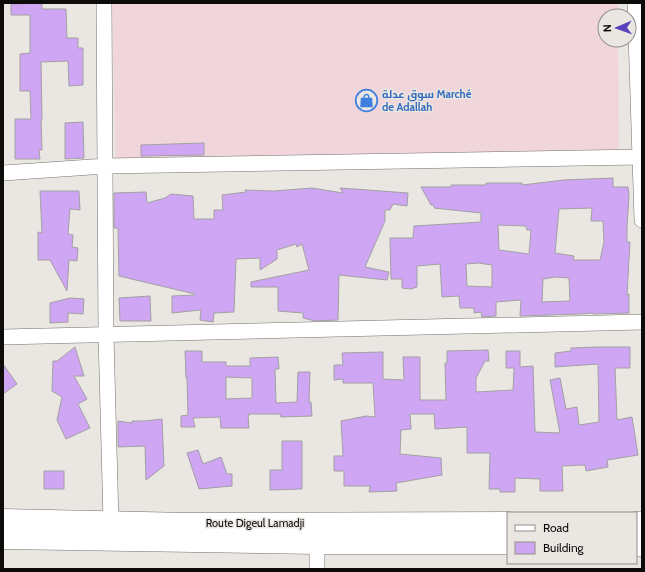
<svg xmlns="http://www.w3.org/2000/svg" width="645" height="572" font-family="Cabin,Cairo,sans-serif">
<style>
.commercial{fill:#f0d5db}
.building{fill:#cfa6f3;stroke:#a2a0a5;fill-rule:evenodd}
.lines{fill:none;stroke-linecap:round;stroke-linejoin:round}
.minor-casing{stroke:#75716d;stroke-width:16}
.secondary-casing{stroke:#75716d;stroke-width:23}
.minor{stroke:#fff;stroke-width:15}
.secondary{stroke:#fff;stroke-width:22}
.labels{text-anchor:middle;stroke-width:3;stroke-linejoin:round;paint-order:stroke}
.shop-label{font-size:11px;font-weight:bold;fill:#366cbe;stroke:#eae6e1;text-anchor:start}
.street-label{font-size:11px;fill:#0e0c0b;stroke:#eae6e1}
</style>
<rect width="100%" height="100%" fill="#eae6e1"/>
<path class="commercial" d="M112 3H618V16H605V40H618L619 160 116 166Z"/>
<path class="building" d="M42 3V9H66L67 38H78V48H83V85L69 86 68 61 41 62 42 120H41L42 150H39L40 159H15V119H31L30 91H20V54L30 53V15H11V4Z
M83 122 84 158 65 159V123Z
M204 143V155L141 156V145Z
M613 178V187H628L629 196 627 227V242H630L627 295 629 294V313L593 314V313L579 314 520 316 521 300 496 302V316L482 317 481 312 474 313V308H460L459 296 442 297 440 264 417 266V287L411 289 402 288V279H391L390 238H413L414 226 481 222V213L434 208V205H431L421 187H451V185H486V183H522V185L564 180ZM592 208 591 221H603L604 242 600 260H573L574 256 555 253 559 209ZM498 225 526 226 527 230H531L529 254 499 250ZM478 263 492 265V287L467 286 466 264ZM556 277 569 278 570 301 542 302 543 279Z
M312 188 343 193 340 188 408 193 407 206 393 204 390 210H385V221L365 267 389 272 387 280 339 275 338 320 315 321 303 318V313L278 311V287H251V282L309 270 302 244 297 247 296 244 277 250V259L260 270V258L236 259 234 312 214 313 213 322 200 320 201 310 172 313V296L195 295V294L119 276 118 228H114V193L146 192 147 203 165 198 171 194 193 196 194 219H214V210H223L222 195 246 192 245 190 274 191Z
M40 191H79L80 210 70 209 68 234 73 235 72 247 78 248 77 261 69 260 67 291 50 260H38V232L42 233Z
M150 296 151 321H120L119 298Z
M70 298 84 299 83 314 68 313V322L50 323V303Z
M75 347 84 376H74L87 399 78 404 90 428 66 439 57 420 62 397 52 391 53 361H57Z
M597 347H630V368H615L617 420 632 417 638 455 607 460 608 467 586 471 585 465 562 466 563 491H540V479L515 478V492H500V489H489L490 453H467V427L435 429 434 414H410L411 429 401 430 400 454 441 458 442 475 396 483 397 491 369 492 370 486H344V471H334V456H343L341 421 366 416 375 417 373 383H343V379L334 380V365H343L342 353 383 352V379L404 380 403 357H420V400H446L445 363H447V351L488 350 489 361H485L476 378V392L513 390 514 368H506V351H520V367L533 366 535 432 560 433 550 380 560 378 566 409 577 407 579 425 599 422 598 364 555 367V353L571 351V348Z
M185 351H202V362H226V366H250V358L278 357 279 369H275L276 403 297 402 298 372H310L309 402H311L312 416 281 417 280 414H249L250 415H248L249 428H221L220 417 193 418 195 427H181V416L188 415 187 378H186ZM226 377 252 378V398L226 399Z
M3 364 17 384 3 394Z
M162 419 164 466 146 480 145 446 118 447V421L132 423V421H145Z
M282 441H302V489L270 490V470H282Z
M198 450 203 464 221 457 227 474H232V486L199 489 187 453Z
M44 471H64V489H44Z"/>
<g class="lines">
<defs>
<path id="minor" d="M104 3 106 335 111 522
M635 3 642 220
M3 173 106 166 640 157
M3 337 642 322
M317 543V569"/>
<path id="secondary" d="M3 520 189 524 508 523
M636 523H642
M3 538 317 543H508
M636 545H642"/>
</defs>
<use href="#minor" class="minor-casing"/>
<use href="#secondary" class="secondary-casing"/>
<use href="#minor" class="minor"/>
<use href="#secondary" class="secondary"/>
</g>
<defs>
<symbol id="shop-ring" viewBox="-11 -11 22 22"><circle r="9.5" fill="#eae6e1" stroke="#3f7fe0" stroke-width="1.5"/><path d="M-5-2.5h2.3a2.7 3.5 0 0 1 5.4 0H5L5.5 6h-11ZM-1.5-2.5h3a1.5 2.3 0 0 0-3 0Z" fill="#3f7fe0"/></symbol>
</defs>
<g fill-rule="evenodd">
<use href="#shop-ring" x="354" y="88" width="25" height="25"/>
</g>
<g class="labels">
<g class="shop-label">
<text x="382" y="98">سوق عدلة Marché<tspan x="382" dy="13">de Adallah</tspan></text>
</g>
<g class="street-label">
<text x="255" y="527">Route Digeul Lamadji</text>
</g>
</g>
<rect width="645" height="572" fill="none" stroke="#0e0c0b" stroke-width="8"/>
<rect x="507" y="512" width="130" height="52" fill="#eae6e1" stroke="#928f8b"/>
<rect x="515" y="525" width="20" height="6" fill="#ffffff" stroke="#928f8b"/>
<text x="543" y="532" font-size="12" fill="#0e0c0b">Road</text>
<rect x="515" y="542" width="20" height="12" fill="#cfa6f3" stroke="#928f8b"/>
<text x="543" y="552" font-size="12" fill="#0e0c0b">Building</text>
<g transform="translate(617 28) rotate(268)"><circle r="19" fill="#eae6e1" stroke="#928f8b"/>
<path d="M0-3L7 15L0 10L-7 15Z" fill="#5843bb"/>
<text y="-6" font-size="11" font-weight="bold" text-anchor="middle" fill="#0e0c0b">N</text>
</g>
</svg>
